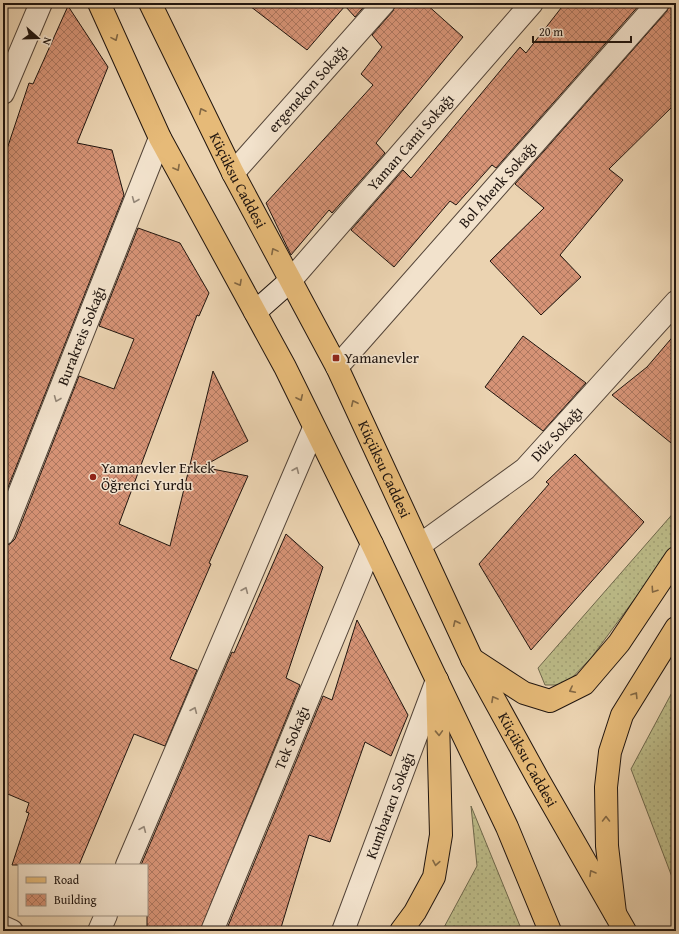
<svg xmlns="http://www.w3.org/2000/svg" width="679" height="934" font-family="'Gentium Book Plus',serif">
<style>
.grass{fill:url(#grass-dots);stroke:#6e684c}
.building{fill:url(#building-cross-hatch);stroke:#20150f}
.lines{fill:none;stroke-linecap:round;stroke-linejoin:round}
.street-casing{stroke:#534438;stroke-width:24}
.secondary-casing{stroke:#20150f;stroke-width:24}
.primary-casing{stroke:#20150f;stroke-width:24}
.highway-casing{stroke:#20150f;stroke-width:24}
.street{stroke:#f2e2cc;stroke-width:22}
.secondary{stroke:#f2e2cc;stroke-width:22}
.primary{stroke:#e6ba78;stroke-width:22}
.highway{stroke:#e6ba78;stroke-width:22}
.oneway{stroke:#836844}
.oneway2{stroke:#948677}
.poi-dot{fill:#8f2418;stroke:#f2e2cc;stroke-width:1.5}
.labels{text-anchor:middle;stroke-width:3;stroke-linejoin:round;paint-order:stroke}
.street-label{font-size:15px;fill:#20150f;stroke:#f2e2cc}
.poi-label{font-size:15px;fill:#20150f;stroke:#f2e2cc;text-anchor:start}
</style>
<defs>
<pattern id="grass-dots" width="8" height="8" patternUnits="userSpaceOnUse"><rect width="8" height="8" fill="#bcbb88"/><path d="M2 2h.1M6 6h.1" fill="none" stroke="#a1a074" stroke-width="1.8" stroke-linecap="round"/></pattern>
<pattern id="building-cross-hatch" width="8" height="8" patternUnits="userSpaceOnUse"><rect width="8" height="8" fill="#d69376"/><path d="M0 0l8 8M0 8l8-8" fill="none" stroke="#ad775f"/></pattern>
</defs>
<rect width="100%" height="100%" fill="#ebd3b1"/>
<filter id="stains"><feTurbulence type="fractalNoise" baseFrequency=".005" numOctaves="4"/><feColorMatrix values="0 0 0 0 .2 0 0 0 0 .09 0 0 0 0 .02 0 0 0 .5 -.17"/></filter>
<radialGradient id="worn" r=".72"><stop offset=".6" stop-color="#630" stop-opacity="0"/><stop offset="1" stop-color="#630" stop-opacity=".3"/></radialGradient>
<path class="grass" d="M676 510V543L591 658 565 685H545L538 668Z
M676 685V872L672 877 631 769Z
M471 806 522 931H442L477 866Z"/>
<path class="building" d="M246 3H367L355 17 345 6 307 50Z
M396 3H425L463 37 376 143 385 153 332 213 329 210 291 255 266 203 373 85 361 74 382 47 372 35 393 11Z
M565 3H641L496 168 492 165 456 205 450 201 394 267 351 230 403 170 411 178 520 47 526 53Z
M670 3H676V103L609 169 623 180 560 255 581 277 541 315 490 261 544 208 515 184 667 11Z
M68 6 108 67 77 143 112 150 124 195 3 500V161L29 83 33 84Z
M138 228 180 243 209 293 199 316 197 315 119 524 170 546 213 371 248 441 202 467 248 476 209 563 211 564 170 659 197 670 165 746 134 734 79 865H12L29 813 26 812 29 803 3 792V546L10 544 15 539 79 376 114 389 134 339 99 326Z
M676 333V447L612 395 647 367Z
M523 336 586 383 543 431 485 387Z
M575 454 644 522 531 650 479 564 549 484 546 482Z
M286 534 323 567 286 678 300 685 200 931H147V865H141L232 652 234 653Z
M357 620 408 715 391 756 365 742 330 842 309 835 280 931H226L323 696 332 700Z"/>
<g class="lines">
<defs>
<g id="street">
<path d="M3 93 41 3"/>
<path id="s1" d="M233 173 384 3"/>
<path id="s2" d="M290 281 532 3"/>
<path id="s3" d="M337 367 658 3"/>
<path id="s4" d="M3 534 160 138"/>
<path id="s5" d="M420 545 525 469 676 302"/>
<path d="M127 865 314 428"/>
<path d="M3 927 12 931"/>
<path d="M99 931 106 915"/>
<path id="s6" d="M212 931 372 544"/>
<path id="s7" d="M343 931 437 680"/>
</g>
<path id="secondary" d="M255 312 290 281"/>
<g id="primary">
<path d="M99 3 160 138 285 367 372 544 507 827 550 931"/>
<path id="s8" d="M150 3 233 173 337 367 472 659 538 779 625 931"/>
</g>
<path id="highway" d="M472 659 524 693 550 701 584 684 619 643 676 558
M615 913 607 846 606 787 610 752 622 715 676 628
M401 931 415 912 434 877 441 835 437 680"/>
</defs>
<use href="#street" class="street-casing"/>
<use href="#secondary" class="secondary-casing"/>
<use href="#primary" class="primary-casing"/>
<use href="#highway" class="highway-casing"/>
<use href="#street" class="street"/>
<use href="#secondary" class="secondary"/>
<use href="#primary" class="primary"/>
<use href="#highway" class="highway"/>
</g>
<defs><path id="oneway-chevron" d="M-2-3.5L2.5 0L-2 3.5" fill="none" stroke-width="1.6" stroke-linecap="round" stroke-linejoin="round"/></defs>
<g class="oneway">
<use href="#oneway-chevron" transform="translate(115 38) rotate(66)"/>
<use href="#oneway-chevron" transform="translate(202 111) rotate(-116)"/>
<use href="#oneway-chevron" transform="translate(177 168) rotate(61)"/>
<use href="#oneway-chevron" transform="translate(274 251) rotate(-118)"/>
<use href="#oneway-chevron" transform="translate(239 283) rotate(61)"/>
<use href="#oneway-chevron" transform="translate(300 398) rotate(65)"/>
<use href="#oneway-chevron" transform="translate(354 403) rotate(-115)"/>
<use href="#oneway-chevron" transform="translate(654 590) rotate(124)"/>
<use href="#oneway-chevron" transform="translate(456 623) rotate(-115)"/>
<use href="#oneway-chevron" transform="translate(572 690) rotate(153)"/>
<use href="#oneway-chevron" transform="translate(635 695) rotate(-58)"/>
<use href="#oneway-chevron" transform="translate(494 699) rotate(-119)"/>
<use href="#oneway-chevron" transform="translate(439 733) rotate(88)"/>
<use href="#oneway-chevron" transform="translate(606 819) rotate(-90)"/>
<use href="#oneway-chevron" transform="translate(436 863) rotate(100)"/>
<use href="#oneway-chevron" transform="translate(592 873) rotate(-120)"/>
</g>
<g class="oneway2">
<use href="#oneway-chevron" transform="translate(135 200) rotate(112)"/>
<use href="#oneway-chevron" transform="translate(57 399) rotate(112)"/>
<use href="#oneway-chevron" transform="translate(296 470) rotate(-67)"/>
<use href="#oneway-chevron" transform="translate(245 590) rotate(-67)"/>
<use href="#oneway-chevron" transform="translate(194 710) rotate(-67)"/>
<use href="#oneway-chevron" transform="translate(143 829) rotate(-67)"/>
</g>
<g class="poi-dot">
<rect x="332" y="354" width="8" height="8" rx="2"/>
<circle cx="93" cy="477" r="4"/>
</g>
<g class="labels">
<g class="street-label">
<text dy="5" stroke="none"><textPath href="#s1" startOffset="113">ergenekon Sokağı</textPath></text>
<text dy="5" stroke="none"><textPath href="#s2" startOffset="184">Yaman Cami Sokağı</textPath></text>
<text dy="5" stroke="none"><textPath href="#s8" startOffset="198">Küçüksu Caddesi</textPath></text>
<text dy="5" stroke="none"><textPath href="#s3" startOffset="243">Bol Ahenk Sokağı</textPath></text>
<text dy="5" stroke="none"><textPath href="#s4" startOffset="213">Burakreis Sokağı</textPath></text>
<text dy="5" stroke="none"><textPath href="#s5" startOffset="177">Düz Sokağı</textPath></text>
<text dy="5" stroke="none"><textPath href="#s8" startOffset="522">Küçüksu Caddesi</textPath></text>
<text dy="5" stroke="none"><textPath href="#s6" startOffset="209">Tek Sokağı</textPath></text>
<text dy="5" stroke="none"><textPath href="#s8" startOffset="846">Küçüksu Caddesi</textPath></text>
<text dy="5" stroke="none"><textPath href="#s7" startOffset="134">Kumbaracı Sokağı</textPath></text>
</g>
<g class="poi-label">
<text x="344" y="363">Yamanevler</text>
<text x="101" y="473">Yamanevler Erkek<tspan x="101" dy="17">Öğrenci Yurdu</tspan></text>
</g>
</g>
<rect width="679" height="934" fill="none" stroke="#ebd3b1" stroke-width="16"/>
<rect x="4" y="4" width="671" height="926" fill="none" stroke="#20150f" stroke-width="2"/>
<rect x="8" y="8" width="663" height="918" fill="none" stroke="#20150f"/>
<rect x="18" y="864" width="130" height="52" fill="#f2e2cc" stroke="#9e9080"/>
<rect x="26" y="877" width="20" height="6" fill="#e6ba78" stroke="#9e9080"/>
<text x="54" y="884" font-size="12" fill="#20150f">Road</text>
<rect x="26" y="894" width="20" height="12" fill="url(#building-cross-hatch)" stroke="#9e9080"/>
<text x="54" y="904" font-size="12" fill="#20150f">Building</text>
<g transform="translate(38 38) rotate(110)" stroke="#f2e2cc" stroke-width="3" paint-order="stroke">
<path d="M0-3L7 15L0 10L-7 15Z" fill="#20150f"/>
<text y="-6" font-size="11" font-weight="bold" text-anchor="middle" fill="#20150f">N</text>
</g>
<path d="M533 36v6h98v-6" fill="none" stroke="#20150f" stroke-width="2"/>
<text x="539" y="36" font-size="12" fill="#20150f" stroke="#f2e2cc" stroke-width="3" paint-order="stroke">20 m</text>
<rect width="100%" height="100%" filter="url(#stains)"/>
<rect width="100%" height="100%" fill="url(#worn)"/>
</svg>
